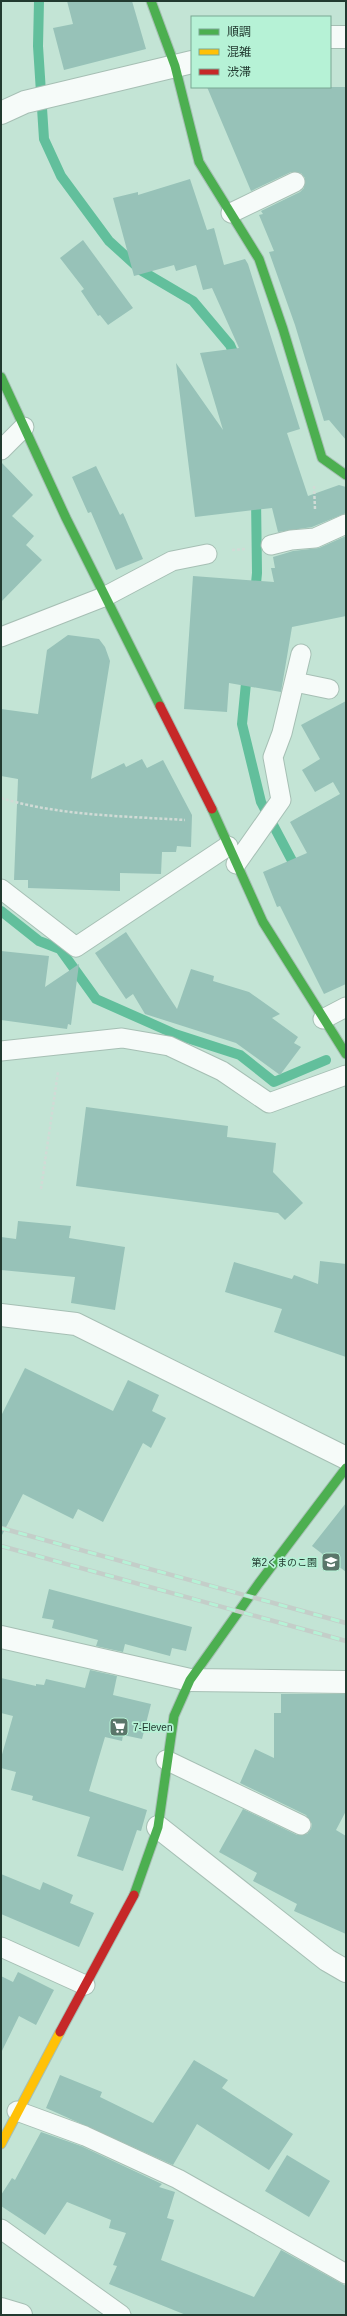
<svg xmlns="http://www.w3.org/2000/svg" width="347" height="2316" font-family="Arial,'Noto Sans JP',sans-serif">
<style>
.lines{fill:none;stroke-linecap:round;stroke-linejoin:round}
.stream{stroke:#62bf9c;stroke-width:10}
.building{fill:#97c2b8}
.lane-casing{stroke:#a6bfb4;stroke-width:21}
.street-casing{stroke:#a6bfb4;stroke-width:24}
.fast-casing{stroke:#a6bfb4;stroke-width:11}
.slow-casing{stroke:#a6bfb4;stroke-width:11}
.jam-casing{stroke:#a6bfb4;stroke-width:11}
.path{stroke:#d1dbd6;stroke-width:2.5;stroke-dasharray:3 2;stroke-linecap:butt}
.lane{stroke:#f6fbf9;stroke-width:19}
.street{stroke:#f6fbf9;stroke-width:22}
.fast{stroke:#4caf50;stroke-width:9}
.slow{stroke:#ffc107;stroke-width:9}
.jam{stroke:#c62828;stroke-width:9}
.rail-casing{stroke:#c4cec9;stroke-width:4.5}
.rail{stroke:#b6f2d6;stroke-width:3;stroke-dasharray:9;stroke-linecap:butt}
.labels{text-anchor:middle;stroke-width:3.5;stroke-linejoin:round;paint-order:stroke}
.poi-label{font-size:10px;fill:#223a30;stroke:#b6f2d6;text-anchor:end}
</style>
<rect width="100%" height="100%" fill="#c3e4d5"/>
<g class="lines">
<path class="stream" d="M39 1 38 46 44 139 61 176 109 241 142 271 193 301 230 345 237 361
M255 594 257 573 256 498
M247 673 242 724 261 802 298 872
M1 911 39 941 60 949 96 999 175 1034 240 1055 274 1082 326 1060"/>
</g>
<path class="building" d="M67 1H132L146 49 64 70 53 28 73 24Z
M207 87H346V440L329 420 324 421 295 325 269 252 274 251 259 215 263 214 261 211 300 192 304 188 305 178 301 173 291 172 251 191Z
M190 179 207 230 214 228 224 265 245 259 248 264 300 429 287 433 308 496 339 485 346 487V513L312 527 278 532 272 508 195 517 176 363 223 430 200 353 239 348 212 288 203 290 196 265 176 271 174 265 134 276 113 198 138 192V195Z
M83 240 133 308 108 325 100 315 98 316 81 291 84 289 60 258Z
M1 462 33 495 12 516 34 536 26 545 42 560 1 602Z
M96 466 120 515 123 513 143 559 116 570 91 512 88 513 72 477Z
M346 536V616L292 627 281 692 229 683 227 712 184 709 193 576 274 582 271 568H275L273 557 293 551 319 548Z
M68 635 99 639 105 647 110 661 91 779 124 763 126 767 142 759 147 768 163 760 192 815 191 847 177 846 176 852H162L161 874 120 873V891L28 888V880H14L18 779 1 776V709L38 714 47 650Z
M346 701V984L324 994 280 906 277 907 263 872 307 853 290 822 340 794 333 782 315 792 302 770 320 759 301 725Z
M126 932 177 1009 191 969 214 976 213 981 249 992 280 1014 272 1018 298 1037 294 1043 301 1047 280 1075 236 1043 145 1014 133 994 126 999 95 953Z
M1 951 49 956 45 987 79 964 71 1025 68 1024 67 1029 1 1020Z
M86 1107 228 1126 227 1137 276 1143 273 1172 303 1203 285 1220 278 1213 76 1186Z
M18 1221 71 1226 69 1238 125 1247 115 1310 71 1303 75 1277 1 1270V1237L16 1239Z
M320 1261 346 1264V1357L274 1332 282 1309 225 1292 234 1262 292 1279 294 1275 318 1284Z
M25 1368 113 1411 128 1380 159 1395 152 1411 166 1418 151 1448 143 1443 103 1522 78 1509 73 1519 23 1494 1 1537V1416Z
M346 1503V1572L312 1546Z
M49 1589 192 1627 186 1651 172 1648 170 1656 125 1644 123 1652 96 1646 98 1640 52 1628 54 1620 42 1618Z
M90 1670 117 1676 113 1695 151 1704 142 1739 123 1735 122 1741 105 1737 89 1791 147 1810 141 1831 137 1830 123 1871 77 1856 90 1817 32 1800 33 1796 11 1790 16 1772 1 1768V1758L13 1716 1 1713V1678L36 1686V1684L44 1685 46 1679 85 1688Z
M281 1694H346V1811L336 1830 346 1836V1934L294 1911 297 1904 253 1881 257 1873 219 1852 243 1809 297 1835 307 1834 311 1829 312 1824 306 1815 240 1783 255 1749 274 1758V1713H281Z
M1 1874 40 1890 43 1882 73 1895 70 1903 94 1913 79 1947 1 1914Z
M18 1972 54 1990 36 2025 19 2016 1 2053V1976L13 1982Z
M194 2060 228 2080 222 2088 293 2134 269 2170 197 2124 173 2165 46 2108 60 2075 102 2092 100 2097 153 2123Z
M41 2132 81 2146 162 2184 159 2187 175 2192 167 2218 174 2220 161 2260 254 2297 281 2250 346 2286V2315H186L109 2284 117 2266 113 2265 126 2233 109 2228 111 2220 67 2202 45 2235 1 2206V2195L12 2178 15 2180Z
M287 2155 330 2181 309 2217 265 2191Z"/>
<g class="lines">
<defs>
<path id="lane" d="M231 213 295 182
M1 450 24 427
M271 545 291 540 315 538 346 524
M1 637 106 596 172 561 207 554
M295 682 329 689
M236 864 281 800 273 757 282 733 301 654
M1 889 76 947 228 846
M323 1019 346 1007
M1 1051 122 1038 169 1046 222 1071 269 1103 346 1075
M166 1760 301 1825
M1 1947 85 1985
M17 2111 85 2136 178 2179 346 2274
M1 2229 121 2315"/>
<path id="street" d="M330 37H346
M1 113 25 102 192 62
M1 1315 76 1324 346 1458
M1 1637 190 1680 346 1682
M158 1827 327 1960 346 1971
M1 2309 21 2315"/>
<path id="fast" d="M151 1 175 66 199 162 259 259 283 329 322 458 346 475
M1 377 66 518 160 706
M212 809 263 922 346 1054
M134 1895 158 1827 174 1716 190 1680 259 1583 346 1468"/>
<path id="slow" d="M1 2144 60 2032"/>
<path id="jam" d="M160 706 212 809
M60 2032 134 1895"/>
</defs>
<use href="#lane" class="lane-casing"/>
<use href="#street" class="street-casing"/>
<use href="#fast" class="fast-casing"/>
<use href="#slow" class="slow-casing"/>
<use href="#jam" class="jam-casing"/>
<path class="path" d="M314 486 315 509
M232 550 245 549
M1 798C60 816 124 816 185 820
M41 1189 58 1072"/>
<use href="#lane" class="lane"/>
<use href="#street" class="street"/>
<use href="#fast" class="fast"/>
<use href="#slow" class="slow"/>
<use href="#jam" class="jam"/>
<defs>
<path id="rail" d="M1 1528 346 1623
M1 1546 346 1641"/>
</defs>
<use href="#rail" class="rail-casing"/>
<use href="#rail" class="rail"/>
</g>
<defs>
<symbol id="school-square" viewBox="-11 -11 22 22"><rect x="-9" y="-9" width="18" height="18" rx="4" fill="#5a766a" stroke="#b6f2d6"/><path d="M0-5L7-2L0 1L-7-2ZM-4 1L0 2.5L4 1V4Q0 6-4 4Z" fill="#fff"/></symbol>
<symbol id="supermarket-square" viewBox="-11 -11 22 22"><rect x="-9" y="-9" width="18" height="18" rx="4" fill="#5a766a" stroke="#b6f2d6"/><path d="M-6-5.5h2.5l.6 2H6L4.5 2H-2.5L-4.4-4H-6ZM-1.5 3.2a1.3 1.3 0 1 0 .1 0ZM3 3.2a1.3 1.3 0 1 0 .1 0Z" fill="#fff"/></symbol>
</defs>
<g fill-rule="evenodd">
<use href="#school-square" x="320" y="1551" width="22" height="22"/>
<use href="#supermarket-square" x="108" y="1716" width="22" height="22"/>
</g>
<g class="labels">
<g class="poi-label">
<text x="317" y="1566">第2くまのこ園</text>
<text x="133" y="1731" text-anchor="start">7-Eleven</text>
</g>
</g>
<rect width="347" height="2316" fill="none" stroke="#223a30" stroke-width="4"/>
<rect x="191" y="16" width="140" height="72" fill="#b6f2d6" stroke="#7ba894"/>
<rect x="199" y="29" width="20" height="6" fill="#4caf50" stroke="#7ba894"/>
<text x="227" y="36" font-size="12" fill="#223a30">順調</text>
<rect x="199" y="49" width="20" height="6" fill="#ffc107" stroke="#7ba894"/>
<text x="227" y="56" font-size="12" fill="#223a30">混雑</text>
<rect x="199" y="69" width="20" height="6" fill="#c62828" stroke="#7ba894"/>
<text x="227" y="76" font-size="12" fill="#223a30">渋滞</text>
</svg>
